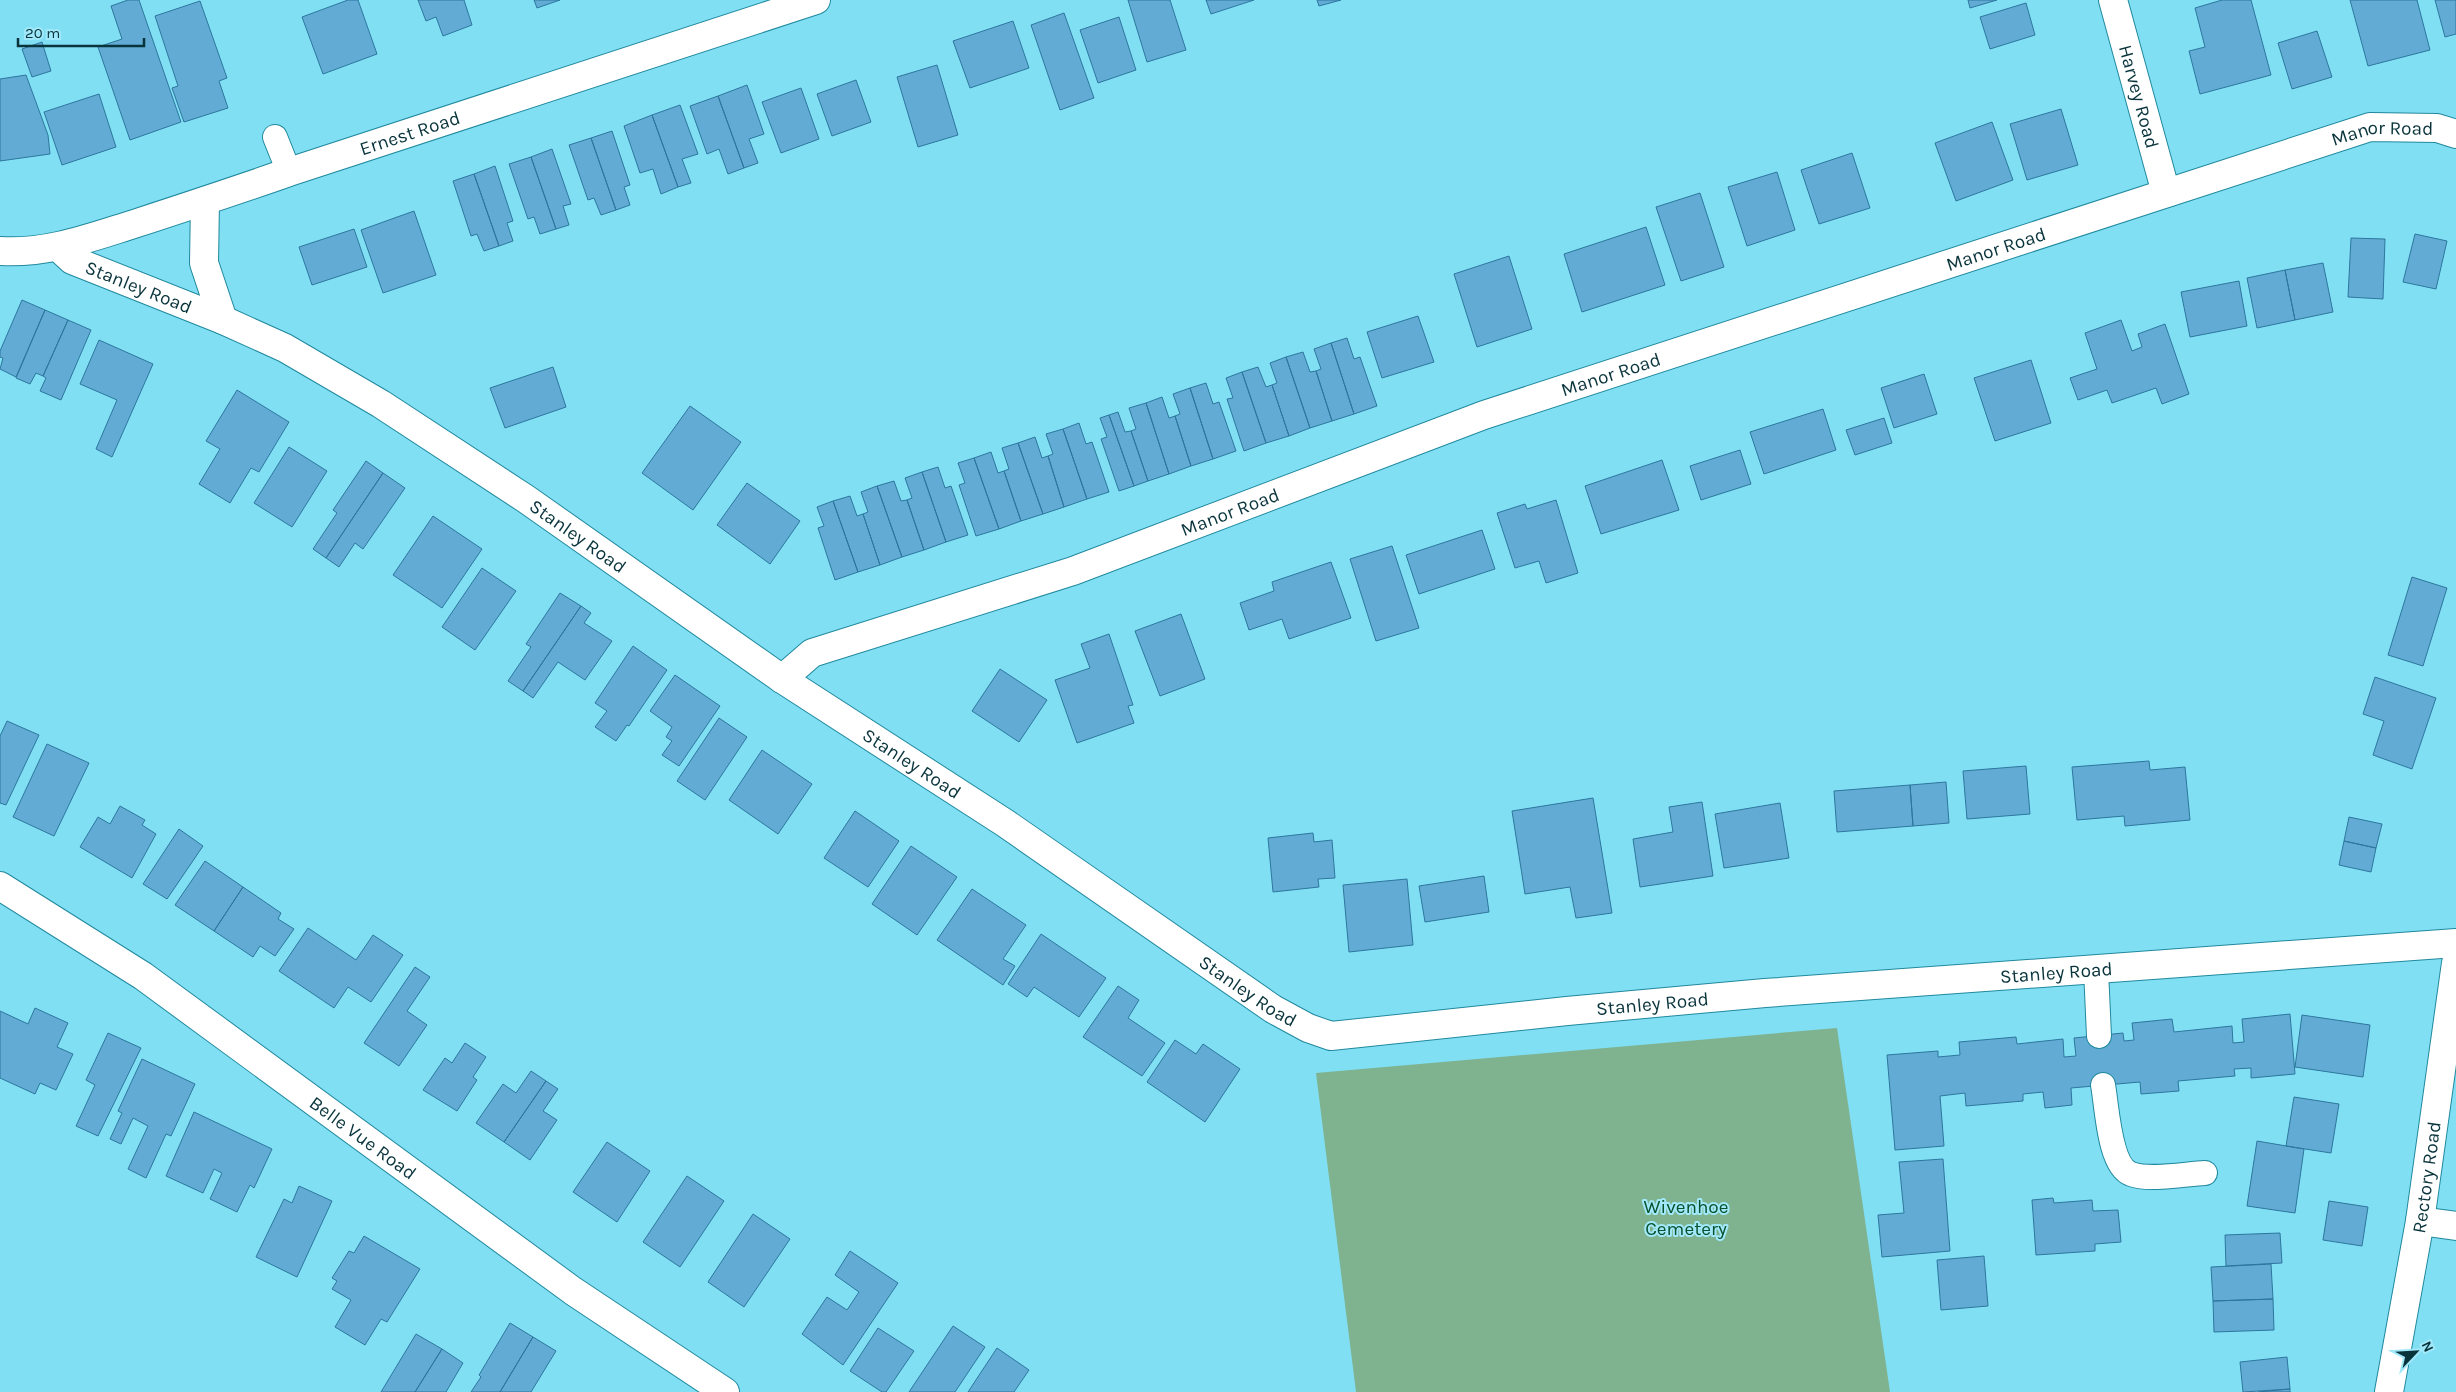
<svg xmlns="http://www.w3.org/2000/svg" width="2456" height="1392" font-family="Karla,sans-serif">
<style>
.green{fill:#7fb28f}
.building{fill:#62abd4;stroke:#2c779e}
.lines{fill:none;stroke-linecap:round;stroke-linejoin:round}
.lane-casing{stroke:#20899d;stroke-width:26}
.street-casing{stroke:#20899d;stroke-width:30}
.secondary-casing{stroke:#20899d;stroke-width:30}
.lane{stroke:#fff;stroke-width:24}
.street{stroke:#fff;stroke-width:28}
.secondary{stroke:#fff;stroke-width:28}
.labels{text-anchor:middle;stroke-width:4;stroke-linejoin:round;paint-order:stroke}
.street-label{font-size:19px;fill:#09343c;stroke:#a1e9fa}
.park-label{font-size:19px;fill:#09502c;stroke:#a1e9fa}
</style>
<rect width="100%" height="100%" fill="#81dff4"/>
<path class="green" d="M1837 1028 1890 1392H1356L1316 1073Z"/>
<path class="building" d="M128 0H139L181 122 130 140 98 47 122 39 111 6Z
M348 0H358L377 54 323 74 302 17Z
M418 0H464L472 25 443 36 436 17 426 21Z
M534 0H560L537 8Z
M1128 0H1170L1186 50 1147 62Z
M1206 0H1254L1211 14Z
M1317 0H1341L1319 6Z
M1968 0H1997L1970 8Z
M2222 0H2251L2271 75 2200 94 2189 51 2205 47 2195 8Z
M2350 0H2417L2430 50 2368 66Z
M2435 0H2456V34L2445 37Z
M200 1 227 78 219 81 228 108 184 122 172 88 178 86 155 16Z
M2026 3 2035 35 1990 49 1980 17Z
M1064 13 1094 98 1060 110 1031 25Z
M1119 17 1136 70 1098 83 1080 30Z
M1013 21 1029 68 970 88 953 41Z
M2317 31 2332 77 2292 89 2278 43Z
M42 42 51 71 32 77 22 49Z
M937 65 958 135 918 147 897 77Z
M26 75 48 135 50 154 0 161V79Z
M856 80 871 122 832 136 817 94Z
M747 85 764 134 749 139 758 163 744 168 718 96Z
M801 88 819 139 781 153 762 102Z
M99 94 116 147 62 165 44 112Z
M718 96 744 168 728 174 719 149 707 154 690 106Z
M680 105 698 154 682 159 691 183 678 187 652 115Z
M2061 109 2078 165 2027 180 2010 124Z
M652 115 678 187 661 194 653 169 640 173 624 126Z
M1992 122 2013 180 1956 201 1935 143Z
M612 131 630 185 624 187 630 205 616 210 591 138Z
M591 138 616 210 601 215 594 198 588 200 569 145Z
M552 149 571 204 563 206 569 225 556 229 531 157Z
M1852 153 1870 208 1819 224 1801 170Z
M531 157 556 229 540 234 534 217 528 219 509 164Z
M495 166 513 221 507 223 513 241 499 246 474 174Z
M1777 172 1795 230 1747 246 1728 187Z
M474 174 499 246 484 251 477 234 471 236 453 181Z
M1700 193 1724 267 1681 281 1656 207Z
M414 211 436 275 383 293 361 230Z
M1646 227 1665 285 1582 312 1564 254Z
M354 229 367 267 312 285 299 247Z
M2415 234 2447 241 2436 289 2403 282Z
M2351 238 2385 239 2383 299 2348 297Z
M1509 256 1532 329 1477 347 1454 274Z
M2323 263 2333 312 2295 320 2285 270Z
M2285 270 2295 320 2257 328 2247 278Z
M2239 281 2247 326 2190 337 2181 292Z
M22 300 45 310 16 377 0 369 3 358 0 357V351Z
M45 310 68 320 43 376 36 373 30 384 16 378Z
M1418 316 1434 362 1382 378 1367 332Z
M68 320 91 330 61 400 40 391 46 378 43 376Z
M2121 320 2132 351 2142 347 2138 334 2165 324 2189 394 2162 404 2156 388 2112 403 2107 390 2078 400 2070 378 2097 369 2085 333Z
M1347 338 1354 359 1360 357 1377 406 1354 414 1331 343Z
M99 340 153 364 112 457 96 449 117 400 80 384Z
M1331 343 1354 414 1332 421 1316 371 1321 369 1314 349Z
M1303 352 1310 372 1316 371 1332 421 1310 428 1286 357Z
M1286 357 1310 428 1289 436 1272 385 1277 383 1270 363Z
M2031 360 2051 423 1995 441 1974 378Z
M553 367 566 407 505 428 490 388Z
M1258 367 1266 387 1272 385 1289 436 1266 443 1242 372Z
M1242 372 1266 443 1244 451 1227 399 1233 398 1226 378Z
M1924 374 1937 414 1894 428 1881 388Z
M1206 383 1213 404 1219 402 1236 451 1213 459 1190 388Z
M1190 388 1213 459 1191 466 1175 416 1180 414 1173 394Z
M237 390 289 422 259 472 251 468 230 503 199 484 220 449 206 441Z
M1162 397 1169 418 1175 416 1191 466 1169 474 1146 403Z
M1146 403 1169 474 1148 481 1131 431 1136 429 1129 408Z
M690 406 741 442 693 510 642 473Z
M1823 409 1836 450 1764 474 1750 432Z
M1118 412 1125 432 1131 431 1148 481 1134 486 1109 415Z
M1109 415 1134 486 1119 491 1101 439 1107 437 1100 418Z
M1884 418 1892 443 1855 455 1846 430Z
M1079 423 1086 444 1092 442 1109 492 1087 499 1063 429Z
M1063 429 1087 499 1064 507 1048 456 1053 454 1046 434Z
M1035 437 1042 458 1048 456 1064 507 1043 514 1018 443Z
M1018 443 1043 514 1021 521 1004 471 1009 469 1002 448Z
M289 447 327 471 292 527 254 503Z
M1740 450 1751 484 1701 500 1690 466Z
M991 452 998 473 1004 471 1021 521 999 529 974 458Z
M974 458 999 529 976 536 959 485 965 483 958 463Z
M1662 460 1679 510 1601 534 1585 486Z
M366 461 383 473 326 558 313 549 337 513 333 510Z
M938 467 945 488 951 486 968 535 946 542 922 472Z
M922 472 946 542 924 550 907 500 912 498 905 478Z
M383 473 405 488 363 549 355 543 339 567 326 558Z
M894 481 901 501 907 500 924 550 902 557 877 486Z
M747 483 800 521 770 564 717 525Z
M877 486 902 557 880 565 863 514 868 512 861 492Z
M850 496 857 516 863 514 880 565 858 572 833 501Z
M1556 500 1578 573 1546 583 1539 561 1515 568 1497 513 1525 504 1527 509Z
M833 501 858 572 835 580 818 528 824 526 817 507Z
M433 516 482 549 442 608 393 575Z
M1482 530 1495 569 1419 594 1406 555Z
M1392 546 1419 628 1376 641 1350 559Z
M1331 562 1351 618 1289 639 1282 619 1249 630 1240 603 1274 591 1272 582Z
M482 568 516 591 475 650 442 627Z
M2412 577 2447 588 2423 666 2388 655Z
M560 593 581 606 523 691 508 681 531 647 526 644Z
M581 606 591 613 584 623 612 641 585 680 558 662 533 698 523 691Z
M1181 614 1205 679 1160 696 1135 631Z
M1109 634 1133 705 1128 706 1134 723 1077 743 1055 680 1090 668 1081 644Z
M633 646 667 670 629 726 627 725 616 741 595 727 607 711 595 703Z
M1000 669 1047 700 1019 742 972 711Z
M675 675 720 706 679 766 662 755 672 741 666 737 672 727 650 711Z
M2375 677 2436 698 2412 769 2373 755 2384 721 2363 714Z
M719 718 747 737 705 800 677 781Z
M7 721 39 735 6 805 0 803V736Z
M47 744 89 763 54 836 13 817Z
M762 750 812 784 778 834 729 800Z
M2149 761 2150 770 2185 767 2190 820 2125 826 2124 816 2077 820 2072 767Z
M2026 766 2030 814 1967 819 1963 771Z
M1946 782 1949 823 1913 826 1910 785Z
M1910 785 1913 826 1837 832 1834 791Z
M1593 798 1612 913 1576 918 1570 887 1525 894 1512 811Z
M1702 802 1713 876 1640 887 1633 839 1673 832 1669 807Z
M1780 803 1789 858 1724 868 1715 814Z
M120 806 145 820 142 825 156 834 132 878 80 847 98 817 110 824Z
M855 811 899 841 868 887 824 858Z
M2349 817 2382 824 2376 848 2344 841Z
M179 829 203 846 167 899 143 884Z
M1313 833 1314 842 1332 840 1335 878 1318 879 1319 887 1273 892 1268 838Z
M2344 841 2376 848 2371 872 2339 865Z
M911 846 957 877 917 935 872 904Z
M205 861 243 887 214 931 175 905Z
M1484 876 1489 912 1425 922 1419 886Z
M1407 879 1413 945 1349 952 1343 885Z
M243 887 281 913 278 919 294 929 275 956 260 946 253 957 214 931Z
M972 889 1026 925 1003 959 1015 966 1003 985 937 940Z
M308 928 356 960 373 935 403 955 371 1002 348 987 334 1008 279 971Z
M1041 934 1106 978 1079 1017 1034 987 1027 997 1008 984Z
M415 967 430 977 407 1011 427 1025 399 1066 364 1043Z
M1118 986 1139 1000 1128 1018 1165 1043 1142 1076 1083 1037Z
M35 1008 68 1023 57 1047 73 1054 56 1090 40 1083 35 1094 0 1078V1011L28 1024Z
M2290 1014 2295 1074 2251 1078V1068L2234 1069 2235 1076 2178 1081 2179 1091 2141 1094 2140 1082 2071 1088 2072 1105 2045 1108 2043 1092 2023 1094V1101L1966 1106 1965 1093 1940 1096 1944 1146 1895 1150 1887 1055 1938 1051V1057L1960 1055 1959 1042 2016 1037 2017 1044 2063 1039 2064 1057 2076 1056 2074 1038 2123 1033 2124 1041 2134 1040 2132 1023 2172 1019 2174 1032 2232 1026 2233 1043 2244 1042 2242 1019Z
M2302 1015 2370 1025 2363 1077 2295 1067Z
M108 1033 141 1048 98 1136 76 1126 95 1085 86 1080Z
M1175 1040 1196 1054 1203 1044 1240 1069 1205 1122 1147 1082Z
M465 1043 486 1057 473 1077 477 1080 457 1111 423 1090 445 1058 452 1063Z
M142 1059 195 1084 171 1136 166 1134 146 1178 128 1169 148 1126 133 1118 121 1144 110 1139 122 1113 118 1111Z
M531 1071 546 1081 504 1142 476 1123 503 1084 516 1093Z
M546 1081 558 1089 543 1111 557 1120 530 1160 504 1142Z
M2294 1097 2339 1104 2331 1153 2286 1146Z
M194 1112 272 1149 254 1188 250 1185 237 1212 210 1199 222 1173 214 1169 203 1193 166 1176Z
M2257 1141 2304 1149 2295 1213 2247 1206Z
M607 1142 650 1171 617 1222 573 1192Z
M1943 1159 1950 1251 1882 1257 1878 1215 1904 1213 1899 1162Z
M687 1176 724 1201 680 1267 643 1242Z
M299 1186 332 1201 297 1277 256 1257 284 1199 292 1203Z
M2053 1198 2054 1203 2092 1200 2093 1211 2118 1210 2121 1242 2095 1244V1251L2036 1255 2032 1200Z
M2329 1201 2368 1207 2362 1246 2323 1240Z
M753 1214 790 1239 744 1307 708 1282Z
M2280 1233 2282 1263 2226 1266 2225 1235Z
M364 1236 420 1269 387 1322 381 1319 365 1345 335 1327 351 1300 332 1289 337 1281 332 1278 349 1251 354 1253Z
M850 1251 898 1283 843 1365 802 1334 827 1297 847 1310 859 1292 835 1275Z
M1984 1256 1988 1306 1941 1310 1937 1260Z
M2271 1264 2273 1299 2213 1301 2211 1267Z
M2273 1299 2274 1330 2214 1332 2213 1301Z
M510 1323 533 1337 500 1392H471L481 1377 479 1375Z
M953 1326 985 1347 955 1392H909Z
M878 1328 914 1351 886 1392H882L850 1371Z
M416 1334 442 1349 415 1392H381Z
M533 1337 556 1351 531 1392H500Z
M997 1348 1029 1370 1014 1392H968Z
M442 1349 463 1363 446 1392H415Z
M2287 1357 2290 1389 2243 1392 2240 1362Z
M2290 1389V1392H2258Z"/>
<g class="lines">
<defs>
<path id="lane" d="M275 137 289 172
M2096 970 2099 1036
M2103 1085C2107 1106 2109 1166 2131 1174 2149 1181 2185 1174 2205 1173"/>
<g id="street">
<path id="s1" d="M2113 0 2166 193"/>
<path d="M205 201 204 263 223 320"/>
<path id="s2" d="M58 247 72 260 223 320 285 348 381 404 526 499 782 679 1005 823 1273 1009 1308 1028 1331 1036 1567 1011 1765 993 2456 943"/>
<path id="s3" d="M0 251C47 254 89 238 134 224 186 207 238 190 289 172L816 0"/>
<path id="s4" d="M782 679 812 653 1073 571 1484 415 2370 127 2437 128 2456 134"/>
<path d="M2420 1221 2456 1226"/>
</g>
<g id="secondary">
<path id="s5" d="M0 886 143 976 573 1291 725 1392"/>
<path id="s6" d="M2389 1392 2420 1221 2456 963"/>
</g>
</defs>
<use href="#lane" class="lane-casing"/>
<use href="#street" class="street-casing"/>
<use href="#secondary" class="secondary-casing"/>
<use href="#lane" class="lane"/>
<use href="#street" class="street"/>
<use href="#secondary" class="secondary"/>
</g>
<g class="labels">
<g class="street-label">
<text dy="7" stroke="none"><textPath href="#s1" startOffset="100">Harvey Road</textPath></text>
<text dy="7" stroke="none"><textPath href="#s3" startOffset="428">Ernest Road</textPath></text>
<text dy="7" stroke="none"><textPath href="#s4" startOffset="1696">Manor Road</textPath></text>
<text dy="7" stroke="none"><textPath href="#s4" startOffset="1291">Manor Road</textPath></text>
<text dy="7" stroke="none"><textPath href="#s2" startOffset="91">Stanley Road</textPath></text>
<text dy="7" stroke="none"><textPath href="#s4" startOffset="886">Manor Road</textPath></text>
<text dy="7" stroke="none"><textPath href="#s4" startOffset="481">Manor Road</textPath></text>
<text dy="7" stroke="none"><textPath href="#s2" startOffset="598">Stanley Road</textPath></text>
<text dy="7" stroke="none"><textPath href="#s2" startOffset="1002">Stanley Road</textPath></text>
<text dy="7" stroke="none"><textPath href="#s2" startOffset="2231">Stanley Road</textPath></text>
<text dy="7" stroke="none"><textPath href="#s2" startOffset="1408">Stanley Road</textPath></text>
<text dy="7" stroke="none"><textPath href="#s2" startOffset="1826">Stanley Road</textPath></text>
<text dy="7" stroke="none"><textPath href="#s5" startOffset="442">Belle Vue Road</textPath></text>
<text dy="7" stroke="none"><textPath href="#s6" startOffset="218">Rectory Road</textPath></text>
</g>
<g class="park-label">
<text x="1686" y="1213">Wivenhoe<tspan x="1686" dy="22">Cemetery</tspan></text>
</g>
</g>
<g transform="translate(2416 1352) rotate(65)" stroke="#a1e9fa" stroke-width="4" paint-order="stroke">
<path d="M0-4L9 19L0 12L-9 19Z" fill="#09343c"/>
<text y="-8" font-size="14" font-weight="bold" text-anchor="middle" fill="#09343c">N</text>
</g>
<path d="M18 38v8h126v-8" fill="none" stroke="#09343c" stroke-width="2.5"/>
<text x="25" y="38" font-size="15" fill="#09343c" stroke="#a1e9fa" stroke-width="4" paint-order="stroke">20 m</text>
</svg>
